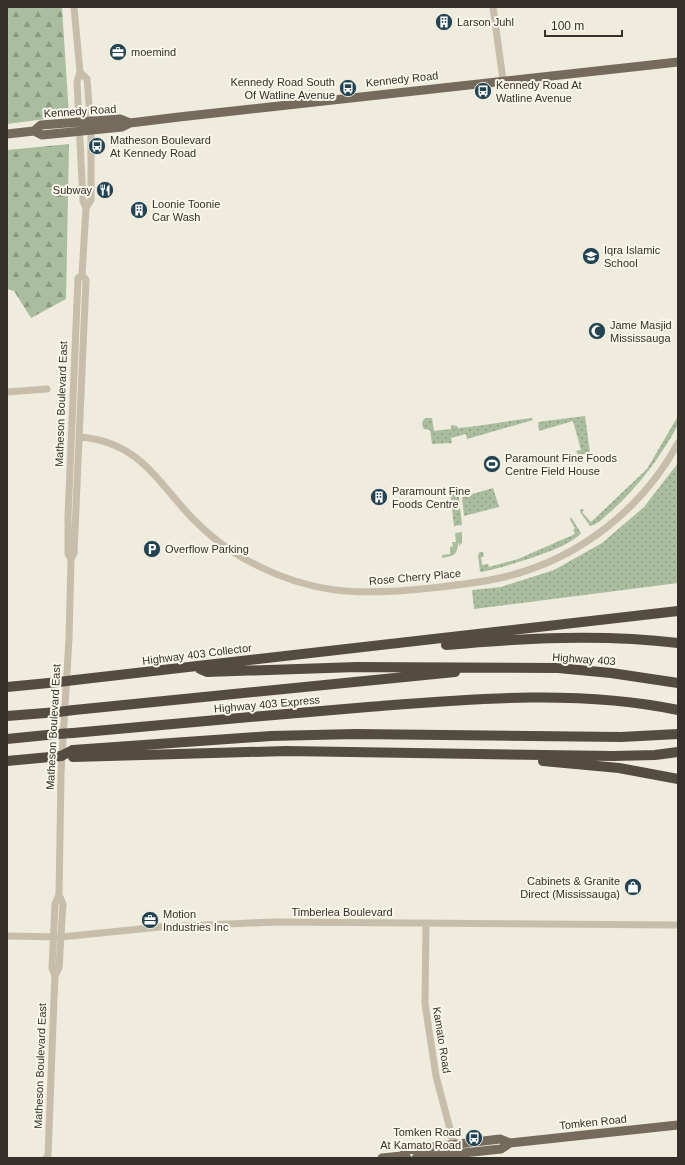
<svg xmlns="http://www.w3.org/2000/svg" width="685" height="1165" font-family="Arial,sans-serif">
<style>
.grass{fill:url(#grass-dots)}
.forest{fill:url(#forest-firs)}
.garden{fill:#abbd9f}
.lines{fill:none;stroke-linecap:round;stroke-linejoin:round}
.minor{stroke:#c6beaa;stroke-width:7}
.major{stroke:#756b5c;stroke-width:9}
.highway{stroke:#554c41;stroke-width:10}
.highway-bridge{stroke:#554c41;stroke-width:10}
.labels{text-anchor:middle;stroke-width:4;stroke-linejoin:round;paint-order:stroke}
.poi-label{font-size:11px;fill:#353029;stroke:#f8f5e9;text-anchor:start}
.street-label{font-size:11px;fill:#353029;stroke:#f8f5e9}
</style>
<defs>
<pattern id="grass-dots" width="8" height="8" patternUnits="userSpaceOnUse"><rect width="8" height="8" fill="#abbd9f"/><path d="M2 2h.1M6 6h.1" fill="none" stroke="#8c9a82" stroke-width="1.8" stroke-linecap="round"/></pattern>
<pattern id="forest-firs" width="22" height="20" patternUnits="userSpaceOnUse"><rect width="22" height="20" fill="#abbd9f"/><path d="M5 1l3.5 6h-7zM16 11l3.5 6h-7z" fill="#8c9a82"/></pattern>
</defs>
<rect width="100%" height="100%" fill="#efebdd"/>
<path class="grass" d="M585 416 590 453 578 455 576 451 581 450 573 421 539 431 538 422Z
M678 416V425C659 459 637 489 608 514 603 518 597 525 590 526L580 512 581 509 584 510 582 512 591 522 647 469Z
M426 418H432L434 431 451 429V425L457 426 458 428C483 426 507 421 532 418L533 420 467 439 466 434 451 438 452 443 432 444 430 430 424 429C421 425 422 420 426 418Z
M678 463V583L474 609 472 590 501 587 554 570 602 543 644 507Z
M493 488 499 507 464 516 462 497Z
M458 489 462 525 454 526 450 491Z
M571 517 581 533C569 549 502 568 481 572L480 571 478 555 480 552H483L484 557H481L482 565 488 564 489 567 518 559 575 534 573 530 575 528 570 520Z"/>
<path class="forest" d="M7 7H62L69 116 7 124Z
M69 144 66 299 31 318 14 291 7 289V150Z"/>
<path class="garden" d="M462 532V543L459 546V543H458C458 556 452 556 442 558V555L450 554V547L453 546 452 542H456L455 533Z"/>
<g class="lines">
<path class="minor" d="M74 7 80 72 77 82 83 201 86 208
M493 7 503 80
M7 392 47 389
M80 437C139 442 156 480 193 519 208 534 225 548 243 558 309 595 358 596 431 588 457 585 482 583 508 576 580 558 643 508 678 443
M71 559 68 554V517L78 278 82 275
M426 923 425 1004 436 1076 455 1148
M7 936 61 937 160 927 274 922 678 925
M55 976 59 968 63 904 59 895 61 773 69 639 71 559 74 553 86 280 82 275 86 208 91 200V130L87 79 80 72
M46 1158 48 1156 54 998 55 976 52 968 55 904 59 895"/>
<path class="major" d="M34 131 42 135 122 127 130 123 179 117 678 62
M7 134 34 131 41 125 120 119 130 123
M402 1156 408 1150 500 1139 510 1143
M382 1158 402 1156 407 1158
M416 1158 501 1149 510 1143 678 1125"/>
<path class="highway" d="M446 645C523 638 602 634 678 643
M200 669 207 672 357 667 558 668 611 673 678 683
M75 680 678 611
M7 687 59 682
M74 710 455 672
M7 716 58 712
M73 733C171 724 270 715 368 707 470 699 577 689 678 710
M7 739 57 734
M73 750 271 736 355 734 621 737 678 734
M73 757 286 751 613 756 655 755 678 752
M7 761 61 756
M543 761 619 768 678 779"/>
<path class="highway-bridge" d="M59 682 75 680
M58 712 74 710
M57 734 73 733
M61 756 73 750"/>
</g>
<defs>
<symbol id="building-disc" viewBox="-11 -11 22 22"><circle r="9.5" fill="#234352" stroke="#f8f5e9"/><path d="M-4-6H4V6H1V3H-1V6H-4ZM-2.5-4.3h1.7v1.8h-1.7ZM.8-4.3h1.7v1.8H.8ZM-2.5-1h1.7V.8h-1.7ZM.8-1h1.7V.8H.8Z" fill="#fff"/></symbol>
<symbol id="office-disc" viewBox="-11 -11 22 22"><circle r="9.5" fill="#234352" stroke="#f8f5e9"/><path d="M-6-3h4V-5.5h4V-3h4V5H-6ZM-1-4.5V-3h2v-1.5ZM-6 0V1H6V0Z" fill="#fff"/></symbol>
<symbol id="bus-disc" viewBox="-11 -11 22 22"><circle r="9.5" fill="#234352" stroke="#f8f5e9"/><path d="M-5-6H5V4H4V6H2V4H-2V6H-4V4H-5ZM-3.5-4V0h7V-4ZM-3.5 1.2v1.5H-2V1.2ZM2 1.2v1.5H3.5V1.2Z" fill="#fff"/></symbol>
<symbol id="restaurant-disc" viewBox="-11 -11 22 22"><circle r="9.5" fill="#234352" stroke="#f8f5e9"/><path d="M-5-6h1v4h1v-4h1v4h1v-4h1v5L-1.5 .5V6h-2V.5L-5-1ZM5-6V6H3V1.5H1.5Q1.5-4 5-6Z" fill="#fff"/></symbol>
<symbol id="school-disc" viewBox="-11 -11 22 22"><circle r="9.5" fill="#234352" stroke="#f8f5e9"/><path d="M0-5L7-2L0 1L-7-2ZM-4 1L0 2.5L4 1V4Q0 6-4 4Z" fill="#fff"/></symbol>
<symbol id="mosque-disc" viewBox="-11 -11 22 22"><circle r="9.5" fill="#234352" stroke="#f8f5e9"/><path d="M3.5-4.9A6 6 0 1 0 3.5 4.9A5 5 0 1 1 3.5-4.9Z" fill="#fff"/></symbol>
<symbol id="stadium-disc" viewBox="-11 -11 22 22"><circle r="9.5" fill="#234352" stroke="#f8f5e9"/><path d="M0-5a6.5 5 0 1 0 0 10a6.5 5 0 1 0 0-10ZM-3.5-1.8h7v3.6h-7Z" fill="#fff"/></symbol>
<symbol id="parking-disc" viewBox="-11 -11 22 22"><circle r="9.5" fill="#234352" stroke="#f8f5e9"/><path d="M-3.5-5.5H1a3.5 3.5 0 0 1 0 7H-1V5.5H-3.5ZM-1-3.4V-.6H.8a1.4 1.4 0 0 0 0-2.8Z" fill="#fff"/></symbol>
<symbol id="shop-disc" viewBox="-11 -11 22 22"><circle r="9.5" fill="#234352" stroke="#f8f5e9"/><path d="M-5-2.5h2.3a2.7 3.5 0 0 1 5.4 0H5L5.5 6h-11ZM-1.5-2.5h3a1.5 2.3 0 0 0-3 0Z" fill="#fff"/></symbol>
</defs>
<g fill-rule="evenodd">
<use href="#building-disc" x="434" y="12" width="20" height="20"/>
<use href="#office-disc" x="108" y="42" width="20" height="20"/>
<use href="#bus-disc" x="338" y="78" width="20" height="20"/>
<use href="#bus-disc" x="473" y="81" width="20" height="20"/>
<use href="#bus-disc" x="87" y="136" width="20" height="20"/>
<use href="#restaurant-disc" x="95" y="180" width="20" height="20"/>
<use href="#building-disc" x="129" y="200" width="20" height="20"/>
<use href="#school-disc" x="581" y="246" width="20" height="20"/>
<use href="#mosque-disc" x="587" y="321" width="20" height="20"/>
<use href="#stadium-disc" x="482" y="454" width="20" height="20"/>
<use href="#building-disc" x="369" y="487" width="20" height="20"/>
<use href="#parking-disc" x="142" y="539" width="20" height="20"/>
<use href="#shop-disc" x="623" y="877" width="20" height="20"/>
<use href="#office-disc" x="140" y="910" width="20" height="20"/>
<use href="#bus-disc" x="464" y="1128" width="20" height="20"/>
</g>
<g class="labels">
<g class="poi-label">
<text x="457" y="26">Larson Juhl</text>
<text x="131" y="56">moemind</text>
<text x="335" y="86" text-anchor="end">Kennedy Road South<tspan x="335" dy="13">Of Watline Avenue</tspan></text>
<text x="496" y="89">Kennedy Road At<tspan x="496" dy="13">Watline Avenue</tspan></text>
<text x="110" y="144">Matheson Boulevard<tspan x="110" dy="13">At Kennedy Road</tspan></text>
<text x="92" y="194" text-anchor="end">Subway</text>
<text x="152" y="208">Loonie Toonie<tspan x="152" dy="13">Car Wash</tspan></text>
<text x="604" y="254">Iqra Islamic<tspan x="604" dy="13">School</tspan></text>
<text x="610" y="329">Jame Masjid<tspan x="610" dy="13">Mississauga</tspan></text>
<text x="505" y="462">Paramount Fine Foods<tspan x="505" dy="13">Centre Field House</tspan></text>
<text x="392" y="495">Paramount Fine<tspan x="392" dy="13">Foods Centre</tspan></text>
<text x="165" y="553">Overflow Parking</text>
<text x="620" y="885" text-anchor="end">Cabinets &amp; Granite<tspan x="620" dy="13">Direct (Mississauga)</tspan></text>
<text x="163" y="918">Motion<tspan x="163" dy="13">Industries Inc</tspan></text>
<text x="461" y="1136" text-anchor="end">Tomken Road<tspan x="461" dy="13">At Kamato Road</tspan></text>
</g>
<g class="street-label">
<text transform="translate(402 79) rotate(-6)" y="4">Kennedy Road</text>
<text transform="translate(80 111) rotate(-4)" y="4">Kennedy Road</text>
<text transform="translate(61 404) rotate(-88)" y="4">Matheson Boulevard East</text>
<text transform="translate(415 577) rotate(-5)" y="4">Rose Cherry Place</text>
<text transform="translate(197 654) rotate(-7)" y="4">Highway 403 Collector</text>
<text transform="translate(584 659) rotate(4)" y="4">Highway 403</text>
<text transform="translate(267 704) rotate(-5)" y="4">Highway 403 Express</text>
<text transform="translate(53 727) rotate(-87)" y="4">Matheson Boulevard East</text>
<text x="342" y="916">Timberlea Boulevard</text>
<text transform="translate(442 1040) rotate(81)" y="4">Kamato Road</text>
<text transform="translate(40 1066) rotate(-88)" y="4">Matheson Boulevard East</text>
<text transform="translate(593 1122) rotate(-6)" y="4">Tomken Road</text>
</g>
</g>
<rect width="685" height="1165" fill="none" stroke="#353029" stroke-width="16"/>
<path d="M545 30v6h77v-6" fill="none" stroke="#353029" stroke-width="2"/>
<text x="551" y="30" font-size="12" fill="#353029" stroke="#f8f5e9" stroke-width="3" paint-order="stroke">100 m</text>
</svg>
